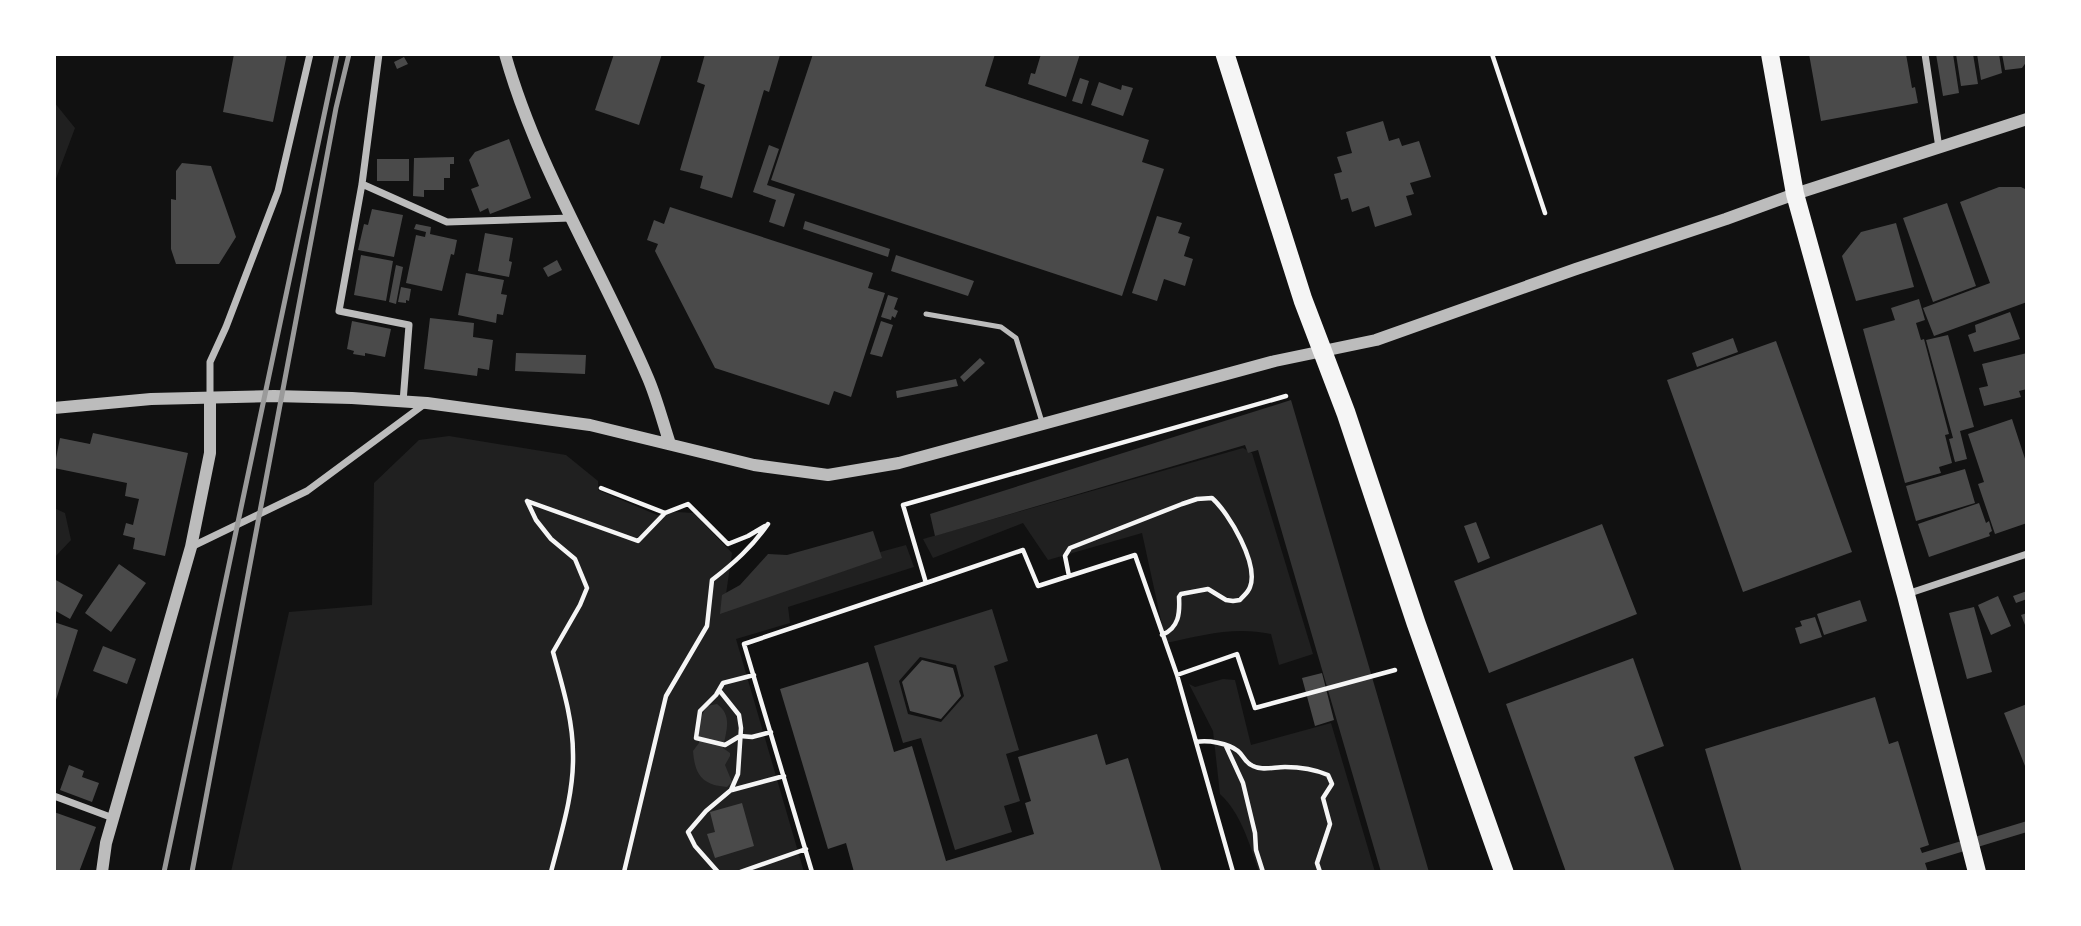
<svg xmlns="http://www.w3.org/2000/svg" width="2081" height="926" font-family="'Roboto Condensed',sans-serif">
<style>
.green{fill:#202020}
.water{fill:#333;fill-rule:evenodd}
.building{fill:#4a4a4a}
.lines{fill:none;stroke-linecap:round;stroke-linejoin:round}
.path{stroke:#f5f5f5;stroke-width:4.5}
.service{stroke:#bcbcbc;stroke-width:5}
.minor{stroke:#bcbcbc;stroke-width:7}
.tertiary{stroke:#bcbcbc;stroke-width:12}
.primary{stroke:#f5f5f5;stroke-width:18}
.trunk{stroke:#f5f5f5;stroke-width:19}
.rail{stroke:#9a9a9a;stroke-width:5}
</style>
<rect width="100%" height="100%" fill="#111"/>
<path class="green" d="M54 102 75 128 54 184Z
M449 436 566 455 598 481V490L657 515 676 512 694 513 732 553 726 594 906 545 914 567 788 607 790 623 736 639 804 872H231L289 612 372 605 374 483 419 440Z
M1243 448 1252 453 1313 654 1279 665 1271 634C1235 626 1202 635 1166 643L1142 533 1048 560 1023 523 933 558 923 539Z
M54 508 65 513 71 540 54 558Z
M1223 679 1235 680 1251 745 1331 723 1375 872H1259C1250 845 1241 813 1220 794L1213 731 1189 684 1195 687Z"/>
<path class="water" d="M1291 400 1429 872H1381L1258 450 1248 453 1245 445 935 536 930 514Z
M873 531 882 558 720 614 722 595 740 585 768 554 787 555Z
M992 609 1008 661 994 666 1019 750 1006 754 1020 801 1004 806 1012 832 955 850 921 738 903 743 874 646ZM920 657 956 665 964 696 941 722 908 714 899 681Z
M717 704C733 716 726 731 723 748L730 753V756L725 765 732 782 727 787C702 785 695 775 693 751L699 743C698 728 699 719 707 706Z"/>
<path class="building" d="M234 54H287L273 122 223 112Z
M614 54H662L639 125 595 110Z
M705 54 780 55 769 92 764 90 732 198 700 188 703 176 680 170 705 85 697 82Z
M813 54H901L907 56 908 54H995L985 86 1149 140 1142 162 1164 169 1122 296 771 180Z
M1041 54H1080L1066 97 1028 84 1031 73 1035 74Z
M1809 54H1906L1912 88 1915 87 1918 103 1821 121Z
M1936 54H1953L1959 93 1943 96Z
M1956 54H1973L1978 84 1961 86Z
M1977 54H1999L2002 73 1981 80Z
M2002 54H2027V61L2022 68 2005 70Z
M404 57 408 64 397 69 394 62Z
M1080 78 1089 81 1082 104 1072 101Z
M1099 82 1121 90 1122 85 1133 88 1123 116 1091 105Z
M1383 121 1389 141 1399 138 1402 146 1419 141 1431 177 1410 183 1414 194 1406 196 1412 215 1375 227 1369 206 1352 212 1348 198 1341 200 1334 174 1342 172 1337 157 1352 153 1346 132Z
M509 139 531 198 490 214 488 208 480 212 471 189 479 186 469 160 475 152Z
M769 145 779 149 767 185 795 194 784 227 769 222 776 200 753 192Z
M454 157V164H450V178H444V190H424V197L413 196 414 158Z
M377 159H409V181H377Z
M182 163 211 166 236 237 219 264H176L171 249V199L176 200V171Z
M1999 187H2021L2027 190V302L1934 336 1923 308 1990 283 1960 202Z
M1947 203 1976 286 1933 302 1903 218Z
M670 207 873 273 868 288 885 293 851 397 834 391 829 405 715 368 655 251 658 244 647 240 654 220 664 224Z
M372 209 403 215 394 257 358 250 364 224 368 225Z
M1157 216 1182 223 1178 233 1190 237 1184 256 1193 259 1185 286 1164 279 1157 301 1132 293Z
M805 221 890 249 888 257 803 229Z
M1896 223 1914 287 1856 301 1842 256 1861 232Z
M416 224 431 227 430 234 457 240 454 255 451 254 442 291 406 283 416 235 425 237 426 232 414 229Z
M485 233 513 238 509 261 512 262 509 277 478 271Z
M361 255 393 261 386 301 354 295Z
M896 255 974 281 968 296 891 271Z
M557 260 562 270 548 277 543 268Z
M396 265 403 267 396 304 389 302Z
M466 273 504 280 501 294 507 295 503 315 497 314 496 323 458 315Z
M401 287 411 289 409 301 406 300V303L398 302Z
M888 295 898 298 894 309 898 311 895 318 892 316 891 320 881 317Z
M1919 299 1925 320 1916 323 1921 340 1924 339 1949 434 1945 435 1952 463 1939 467 1941 473 1905 483 1863 329 1895 320 1891 308Z
M2010 312 2020 339 1974 352 1968 335 1976 332 1975 325Z
M430 318 474 323 473 337 493 340 489 370 478 368 477 376 424 369Z
M352 321 391 329 385 357 365 353V356L353 354 354 351 347 349Z
M881 321 893 325 882 357 870 354Z
M1948 335 1974 427 1960 431 1967 459 1955 462 1949 439 1953 438 1926 340Z
M1733 338 1738 352 1697 367 1692 353Z
M1776 341 1852 552 1743 592 1667 380Z
M516 353 586 355 585 374 515 371Z
M2027 353V389L2019 391 2021 397 1984 406 1979 388 1988 386 1982 364Z
M980 358 985 363 964 382 960 377Z
M956 379 958 386 897 398 896 391Z
M2012 419 2027 465V523L1995 534 1978 484 1984 482 1968 434Z
M93 433 188 453 165 556 133 549 135 538 123 535 126 523 133 525 139 499 125 496 127 483 54 468 60 438 90 444Z
M1965 469 1975 503 1916 521 1906 486Z
M1979 503 1986 523 1989 521 1992 531 1989 533 1990 536 1929 557 1918 524Z
M1476 522 1490 558 1478 563 1464 526Z
M1602 524 1637 614 1489 673 1454 581Z
M119 564 146 583 111 632 85 613Z
M54 579 83 595 70 619 54 610Z
M2027 591V599L2016 603 2013 596Z
M1998 596 2011 626 1991 635 1978 605Z
M1860 600 1867 621 1824 635 1817 614Z
M1974 607 1992 672 1967 679 1949 613Z
M2027 613V630L2021 615Z
M1815 617 1822 637 1800 644 1795 628 1802 626 1800 621Z
M54 622 78 630 55 703H54Z
M103 646 136 659 127 684 93 671Z
M1633 658 1664 746 1634 757 1675 872H1566L1506 704Z
M922 660 953 668 961 696 941 719 910 711 902 682Z
M868 662 894 752 912 746 946 861 1034 834 1025 803 1031 801 1018 757 1097 734 1106 765 1128 758 1162 872H854L846 843 828 849 780 689Z
M1322 673 1334 720 1315 726 1302 678Z
M1875 697 1889 744 1898 741 1929 845 1920 848 1922 853 2027 821V832L1925 863 1928 872H1742L1705 749Z
M2027 704V771L2004 713Z
M69 765 84 771 82 777 99 783 92 802 60 790Z
M742 803 754 846 715 858 707 834 715 832 710 812Z
M54 812 96 827 79 872H54Z"/>
<g class="lines">
<path class="path" d="M1492 54 1545 213
M601 488 665 513
M527 501 536 520 551 539 575 559 587 588 580 605 553 652C562 685 573 719 573 754 574 794 561 833 551 872
M527 501 638 541 665 513 688 504 728 544 748 536 765 526
M1069 576 1065 556 1070 548 1182 504 1197 499 1212 498C1229 513 1259 564 1250 587 1248 593 1243 596 1240 600L1233 601 1226 600 1208 589 1181 594 1179 597C1180 613 1179 628 1162 635
M754 675 723 683 716 695 700 711 696 738 725 745 740 736 752 737 771 732
M1177 675 1237 654 1255 708 1395 670
M1196 742C1208 740 1228 743 1238 751 1244 756 1245 763 1253 766 1263 771 1274 767 1285 767 1299 767 1314 769 1328 775L1332 784 1323 798 1330 824 1317 863 1320 872
M1226 746 1243 783 1255 833 1256 850 1263 872
M732 790 784 776
M624 872 666 696 707 626 712 580C734 563 752 547 768 524
M718 872 695 846 688 832 706 811 731 790 738 774 741 728 739 715 719 690
M740 872 806 849
M812 872 744 644 926 583
M1233 872 1177 675 1135 555 1038 586 1023 550 926 583 903 505 1286 396"/>
<path class="service" d="M926 314 1001 327 1016 338 1042 422"/>
<path class="minor" d="M379 54 362 184 339 311 409 325 403 402
M1925 54 1939 148
M362 184 447 222 571 218
M210 397V362L226 327 278 191 310 54
M191 547 307 491 426 403
M1907 594 2027 554
M54 796 113 818"/>
<path class="tertiary" d="M505 54C537 168 602 270 648 378 657 399 663 423 670 444
M54 408 151 399 274 396 352 398 427 403 590 425 754 465 828 475 899 463 1275 361 1376 340 1576 269 1726 219 1795 194 2027 119
M102 872 106 843 191 547 210 453V397"/>
<path class="primary" d="M1770 54 1795 194 1906 595 1977 872"/>
<path class="trunk" d="M1225 54 1303 300 1346 413 1416 623 1504 872"/>
<path class="rail" d="M164 872 337 54
M192 872 336 108 349 54"/>
</g>
<rect width="2081" height="926" fill="none" stroke="#ffffff" stroke-width="112"/>
</svg>
